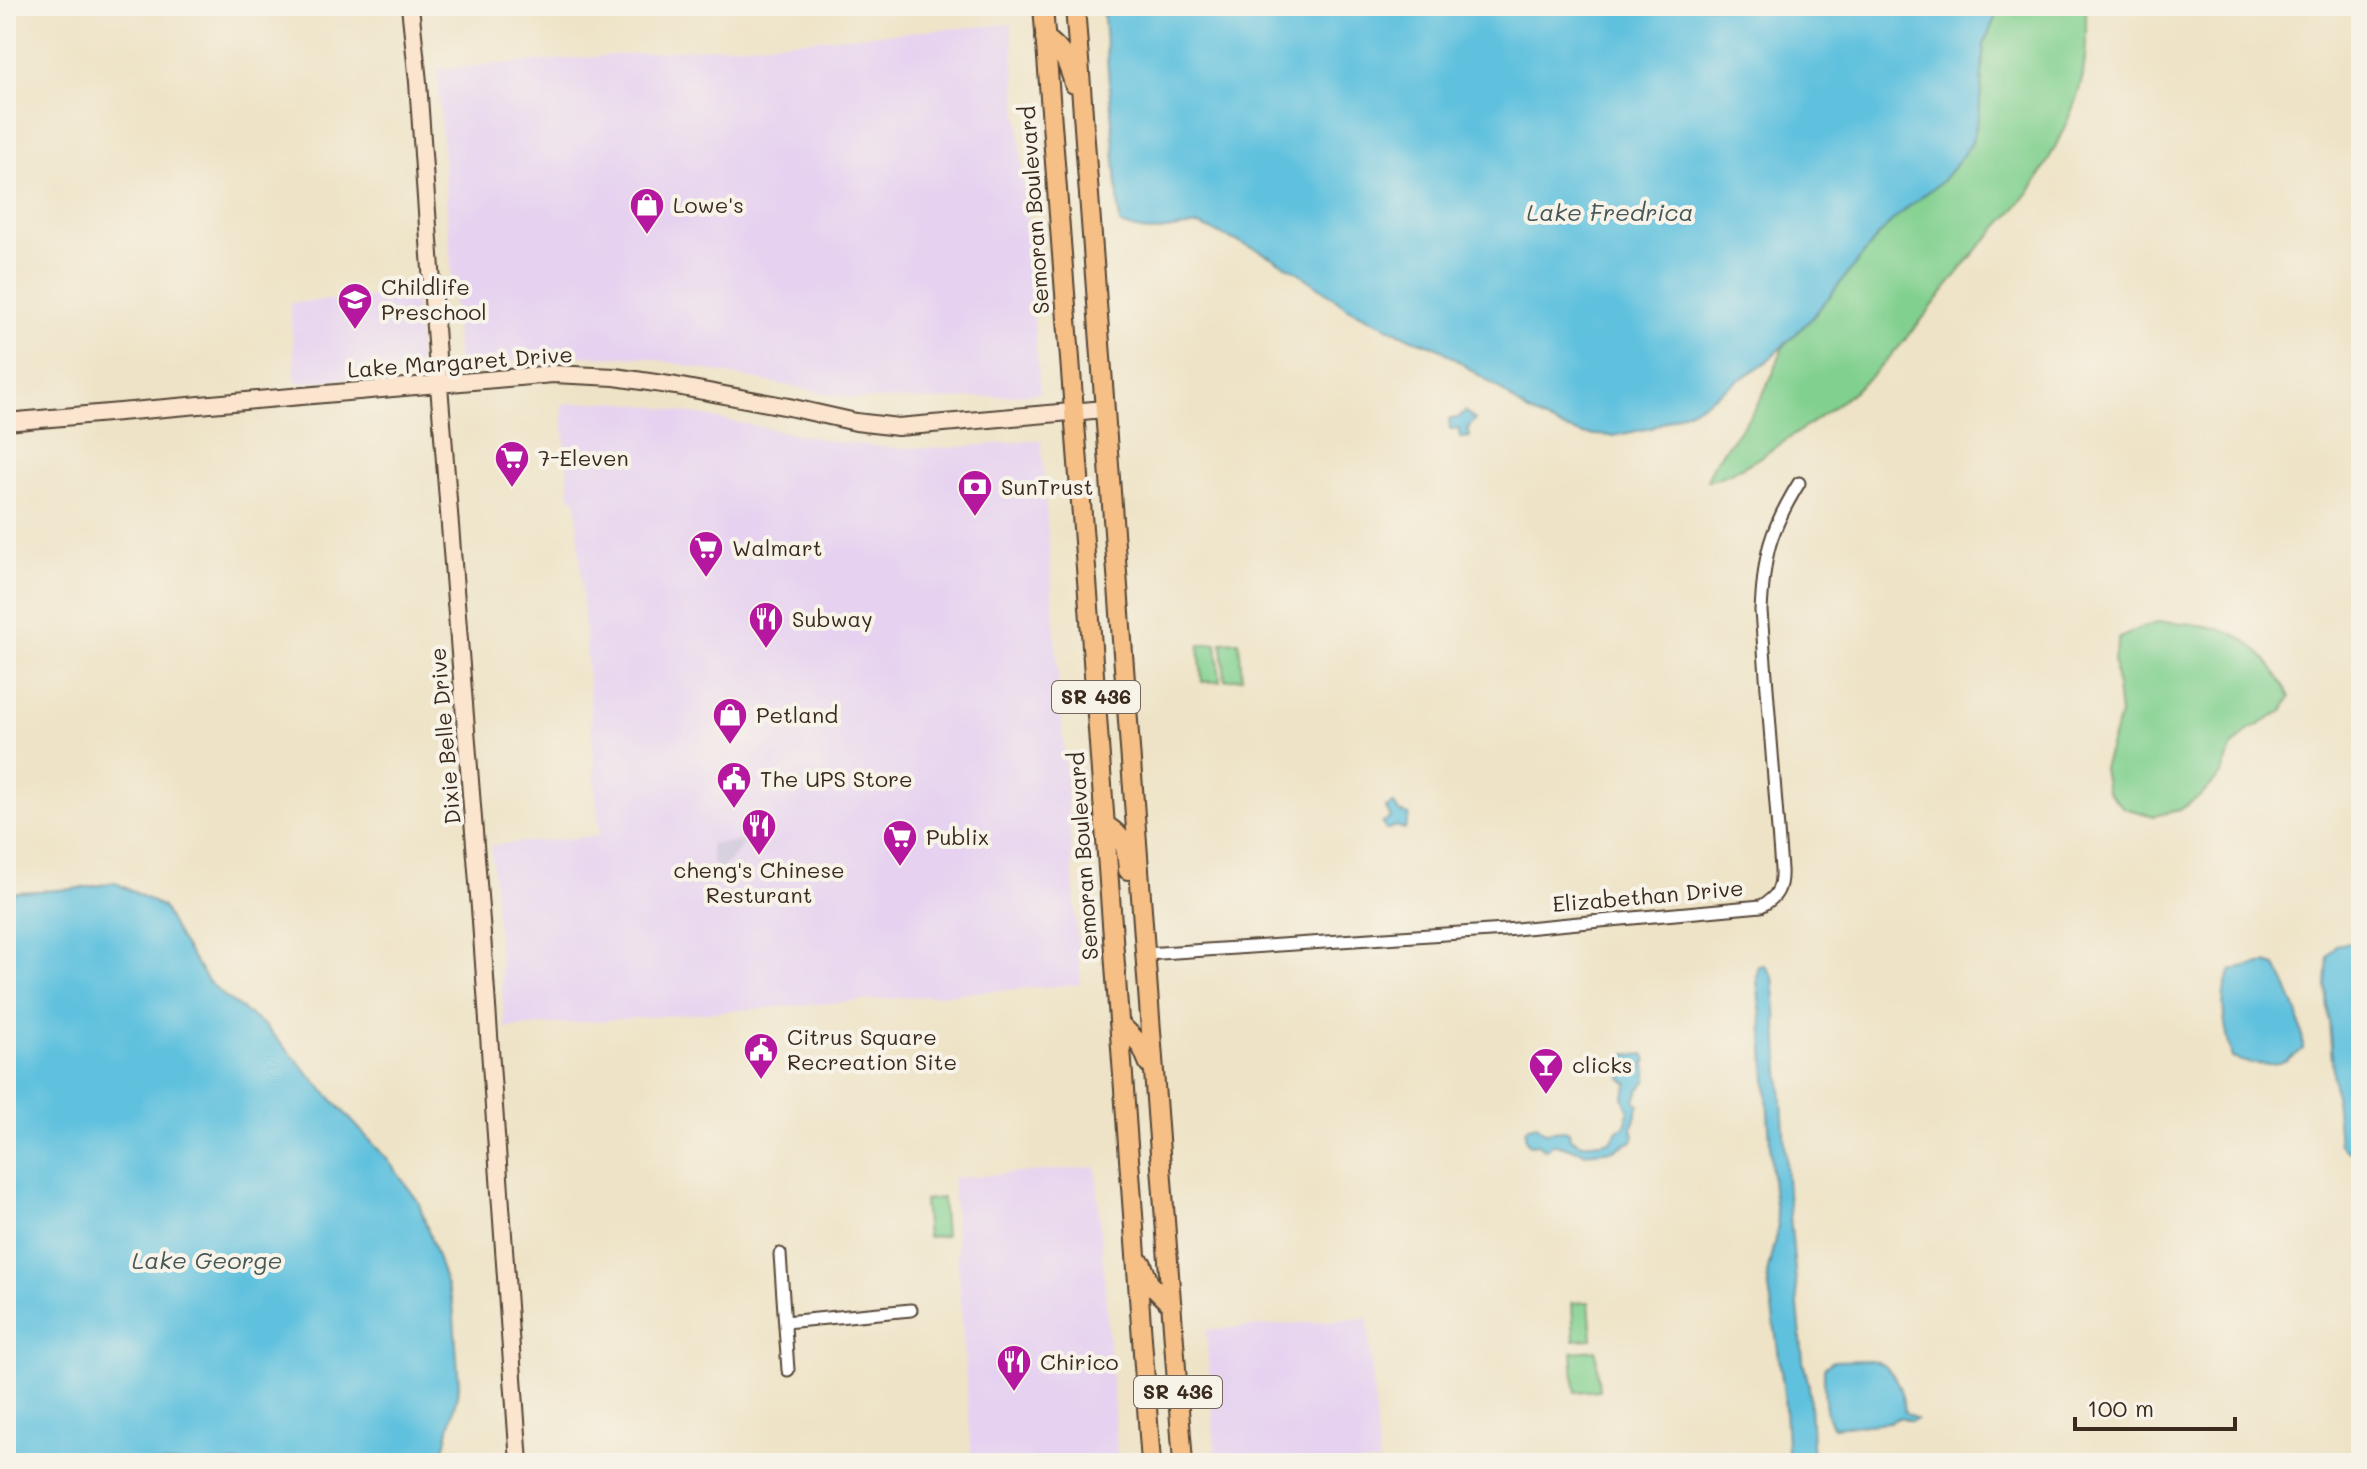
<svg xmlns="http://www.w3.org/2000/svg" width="2367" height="1469" font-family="Mali,sans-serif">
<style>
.built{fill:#e6d2f0}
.industrial{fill:#c8bfd8}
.green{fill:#81d08f;stroke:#5e7d56;stroke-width:2}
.water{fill:#60c1de;stroke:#4e767e;stroke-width:2}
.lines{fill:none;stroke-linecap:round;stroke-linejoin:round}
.street-casing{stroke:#564637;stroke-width:15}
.secondary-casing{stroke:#564637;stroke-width:20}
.primary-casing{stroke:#564637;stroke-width:22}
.street{stroke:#fff;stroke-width:11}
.secondary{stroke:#fbe5cf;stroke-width:16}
.primary{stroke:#f5bf86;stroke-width:18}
.labels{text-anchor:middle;stroke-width:8;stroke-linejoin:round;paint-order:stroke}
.shield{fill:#f7f3e8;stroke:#73665b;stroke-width:2}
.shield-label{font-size:20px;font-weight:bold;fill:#3b2a1e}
.poi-label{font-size:22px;fill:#3b2a1e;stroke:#f7f3e8;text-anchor:start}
.street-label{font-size:22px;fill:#3b2a1e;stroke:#f7f3e8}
.water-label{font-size:24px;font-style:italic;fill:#465758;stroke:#f7f3e8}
</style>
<rect width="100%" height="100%" fill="#f7f3e8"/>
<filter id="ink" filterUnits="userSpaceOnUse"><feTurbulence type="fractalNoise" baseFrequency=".0125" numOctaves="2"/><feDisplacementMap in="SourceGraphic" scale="16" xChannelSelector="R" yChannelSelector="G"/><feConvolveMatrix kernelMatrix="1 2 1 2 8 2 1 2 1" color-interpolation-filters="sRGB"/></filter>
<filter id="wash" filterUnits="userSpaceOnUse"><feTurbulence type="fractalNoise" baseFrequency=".006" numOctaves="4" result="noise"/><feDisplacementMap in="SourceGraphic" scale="32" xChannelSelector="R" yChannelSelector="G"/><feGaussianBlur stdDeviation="1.8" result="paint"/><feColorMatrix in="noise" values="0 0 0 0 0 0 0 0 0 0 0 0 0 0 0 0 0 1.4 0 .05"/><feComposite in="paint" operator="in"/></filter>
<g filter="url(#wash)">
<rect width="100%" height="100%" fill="#eee3c6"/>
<path class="built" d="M1011 24 1040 393 945 400 854 399 643 357 576 356 458 365 437 69Z
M415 293 420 359 415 370 404 375 296 383 290 303Z
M590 402H616L652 406 844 443 897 448H947L1041 440 1081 984 505 1028 491 845 599 836 576 499 570 498 562 404Z
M1096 1167 1118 1463H972L952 1178Z
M1368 1318 1379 1463H1216L1206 1330Z"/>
<path class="industrial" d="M746 841 721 871 712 862 710 844Z"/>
<path class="green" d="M2000 6H2086C2086 30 2087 55 2082 79 2076 107 2058 142 2044 168 2027 202 1995 228 1971 257 1943 291 1917 329 1887 360 1856 393 1819 418 1782 443 1757 459 1736 474 1707 481L1712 466 1756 408 1773 374 1783 347 1811 319 1880 234 1898 215 1942 181 1958 162 1972 142 1979 115 1984 44Z
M2160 622C2225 622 2260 637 2290 697L2283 711 2248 731 2232 747 2222 773 2203 794 2179 810 2154 816 2124 808 2107 791 2103 768 2120 715 2114 659 2119 639 2137 629Z
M1239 641 1242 678 1225 680 1222 642Z
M1217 643 1220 681 1202 682 1199 645Z
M942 1198 945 1236 927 1237 924 1200Z
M1589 1302 1592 1339 1574 1340 1572 1303Z
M1596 1350 1599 1390 1575 1392 1572 1352Z"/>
<path class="water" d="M1103 6H2000L1984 44 1979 115 1972 141 1958 162 1942 181 1898 215 1880 234 1811 319 1765 363 1702 404 1651 428 1613 436 1581 434 1560 427 1528 412 1498 388 1437 347 1412 339 1348 308 1298 272 1260 251 1199 225 1151 232 1123 226 1120 224Z
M1465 411 1475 419 1468 428 1470 437 1460 438 1459 428 1450 429 1449 419 1458 418Z
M1394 804 1399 812 1409 815 1405 829 1395 826 1386 830 1382 823 1391 818 1386 808Z
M114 882 163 907 179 938 208 981 224 996 265 1026 386 1158 418 1201 453 1304 459 1386 441 1463H6V893C41 890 81 891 114 882Z
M2347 943C2356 945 2360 949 2361 958V1152C2351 1153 2346 1150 2339 1144L2326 986 2328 957 2336 945Z
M2266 963 2276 966C2290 994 2303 1018 2303 1049 2282 1069 2258 1067 2232 1058 2226 1033 2216 993 2232 970Z
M1765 965 1773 977 1776 1011 1788 1193 1803 1361 1809 1386 1813 1463H1788L1784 1392 1767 1274 1778 1226 1773 1190 1763 1032 1757 980 1758 966Z
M1627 1054 1644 1055 1647 1060 1644 1065 1647 1069V1080L1639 1089 1635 1101 1639 1104 1632 1128 1634 1136 1632 1141 1614 1150 1583 1153 1580 1150C1569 1151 1563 1143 1552 1144L1548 1148 1543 1149 1538 1144 1530 1145 1526 1141 1525 1131 1528 1127 1537 1125 1544 1132 1564 1130 1569 1132 1570 1138 1581 1144 1611 1141 1619 1129 1625 1127 1629 1112 1623 1098 1628 1084 1621 1078 1623 1073 1617 1066 1619 1059Z
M1870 1360C1895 1365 1902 1390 1905 1412L1917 1419 1911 1421 1901 1417 1889 1422 1833 1427C1823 1415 1824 1384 1824 1368L1833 1361Z"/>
</g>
<g filter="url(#ink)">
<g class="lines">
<defs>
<path id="street" d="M1146 954 1505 930 1761 906C1778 897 1782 887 1781 869L1761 611C1764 554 1769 532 1799 483
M780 1254 788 1370
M785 1322 911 1310"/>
<path id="secondary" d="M410 6 418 82 439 385 481 921 519 1463
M6 422 553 374 615 377 676 386 789 407 856 422 898 427 1105 409"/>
<path id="primary" d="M1043 6 1091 633 1151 1463
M1075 6 1183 1463
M1045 38C1063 50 1068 63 1074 84
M1105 825C1126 837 1126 847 1128 870
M1119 1023 1141 1045 1149 1064
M1142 1264 1149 1283 1172 1306"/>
</defs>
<use href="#street" class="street-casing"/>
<use href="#secondary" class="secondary-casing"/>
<use href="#primary" class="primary-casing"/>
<use href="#street" class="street"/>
<use href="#secondary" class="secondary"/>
<use href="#primary" class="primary"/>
</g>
</g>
<defs>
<symbol id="shop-pin" viewBox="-11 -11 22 30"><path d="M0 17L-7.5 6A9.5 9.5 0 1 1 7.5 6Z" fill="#b5179e" stroke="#f7f3e8"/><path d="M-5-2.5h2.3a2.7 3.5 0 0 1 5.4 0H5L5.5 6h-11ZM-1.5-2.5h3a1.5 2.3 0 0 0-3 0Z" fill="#fff"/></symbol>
<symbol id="school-pin" viewBox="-11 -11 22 30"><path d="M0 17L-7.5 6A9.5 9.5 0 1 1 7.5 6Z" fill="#b5179e" stroke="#f7f3e8"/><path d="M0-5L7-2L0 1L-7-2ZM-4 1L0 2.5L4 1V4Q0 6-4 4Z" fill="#fff"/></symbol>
<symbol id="supermarket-pin" viewBox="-11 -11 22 30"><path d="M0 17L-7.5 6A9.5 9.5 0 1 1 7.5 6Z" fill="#b5179e" stroke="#f7f3e8"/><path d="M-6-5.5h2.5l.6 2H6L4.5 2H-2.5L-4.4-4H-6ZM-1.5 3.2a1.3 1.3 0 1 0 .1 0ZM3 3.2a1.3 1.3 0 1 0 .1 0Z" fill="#fff"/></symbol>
<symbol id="bank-pin" viewBox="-11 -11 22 30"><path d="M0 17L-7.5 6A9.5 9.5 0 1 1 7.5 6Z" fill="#b5179e" stroke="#f7f3e8"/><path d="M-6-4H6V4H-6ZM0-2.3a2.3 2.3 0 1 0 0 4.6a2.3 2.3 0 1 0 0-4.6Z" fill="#fff"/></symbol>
<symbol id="restaurant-pin" viewBox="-11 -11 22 30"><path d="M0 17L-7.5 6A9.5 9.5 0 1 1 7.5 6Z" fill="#b5179e" stroke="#f7f3e8"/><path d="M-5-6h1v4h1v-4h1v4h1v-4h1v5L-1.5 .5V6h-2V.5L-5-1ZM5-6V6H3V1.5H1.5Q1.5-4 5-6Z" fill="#fff"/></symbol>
<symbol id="civic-pin" viewBox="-11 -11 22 30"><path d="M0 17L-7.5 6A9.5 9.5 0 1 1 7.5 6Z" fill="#b5179e" stroke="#f7f3e8"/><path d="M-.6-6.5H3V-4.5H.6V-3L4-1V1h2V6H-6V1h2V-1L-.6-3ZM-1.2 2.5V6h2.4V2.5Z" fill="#fff"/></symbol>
<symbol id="bar-pin" viewBox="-11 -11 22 30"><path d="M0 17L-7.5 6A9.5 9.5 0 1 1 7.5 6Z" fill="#b5179e" stroke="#f7f3e8"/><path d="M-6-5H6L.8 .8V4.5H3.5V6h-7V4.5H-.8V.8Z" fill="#fff"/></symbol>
</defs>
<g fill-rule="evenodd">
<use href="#shop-pin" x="627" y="185" width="40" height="54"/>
<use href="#school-pin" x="335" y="280" width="40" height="54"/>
<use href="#supermarket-pin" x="492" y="438" width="40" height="54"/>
<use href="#bank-pin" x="955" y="467" width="40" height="54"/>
<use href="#supermarket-pin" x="686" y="528" width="40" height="54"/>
<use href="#restaurant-pin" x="746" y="599" width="40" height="54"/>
<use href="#shop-pin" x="710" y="695" width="40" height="54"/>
<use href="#civic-pin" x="714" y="759" width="40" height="54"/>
<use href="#restaurant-pin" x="739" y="806" width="40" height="54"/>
<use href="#supermarket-pin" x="880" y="817" width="40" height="54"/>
<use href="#civic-pin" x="741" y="1030" width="40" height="54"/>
<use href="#bar-pin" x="1526" y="1045" width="40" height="54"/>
<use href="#restaurant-pin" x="994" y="1342" width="40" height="54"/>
</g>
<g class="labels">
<g class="shield">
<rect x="1052" y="681" width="88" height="32" rx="6"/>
<rect x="1134" y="1376" width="88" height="32" rx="6"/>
</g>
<g class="shield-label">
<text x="1096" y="704">SR 436</text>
<text x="1178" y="1399">SR 436</text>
</g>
<g class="poi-label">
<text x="673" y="213">Lowe's</text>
<text x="381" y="295">Childlife<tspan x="381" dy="25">Preschool</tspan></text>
<text x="538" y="466">7-Eleven</text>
<text x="1001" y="495">SunTrust</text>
<text x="732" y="556">Walmart</text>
<text x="792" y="627">Subway</text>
<text x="756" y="723">Petland</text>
<text x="760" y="787">The UPS Store</text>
<text x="926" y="845">Publix</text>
<text x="759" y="878" text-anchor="middle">cheng's Chinese<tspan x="759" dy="25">Resturant</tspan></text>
<text x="787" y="1045">Citrus Square<tspan x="787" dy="25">Recreation Site</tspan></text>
<text x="1572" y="1073">clicks</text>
<text x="1040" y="1370">Chirico</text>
</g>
<g class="street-label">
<text transform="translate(1034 210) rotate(-94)" y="8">Semoran Boulevard</text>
<text transform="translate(460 362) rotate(-4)" y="8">Lake Margaret Drive</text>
<text transform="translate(445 736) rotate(-95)" y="8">Dixie Belle Drive</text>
<text transform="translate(1083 856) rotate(-94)" y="8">Semoran Boulevard</text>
<text transform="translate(1648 896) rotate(-5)" y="8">Elizabethan Drive</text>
</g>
<g class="water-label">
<text x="1610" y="221">Lake Fredrica</text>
<text x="207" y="1269">Lake George</text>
</g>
</g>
<rect width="2367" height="1469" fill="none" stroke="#f7f3e8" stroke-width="32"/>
<path d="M2075 1417v12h160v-12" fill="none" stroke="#3b2a1e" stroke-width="4"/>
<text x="2087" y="1417" font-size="24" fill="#3b2a1e" stroke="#f7f3e8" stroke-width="6" paint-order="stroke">100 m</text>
</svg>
